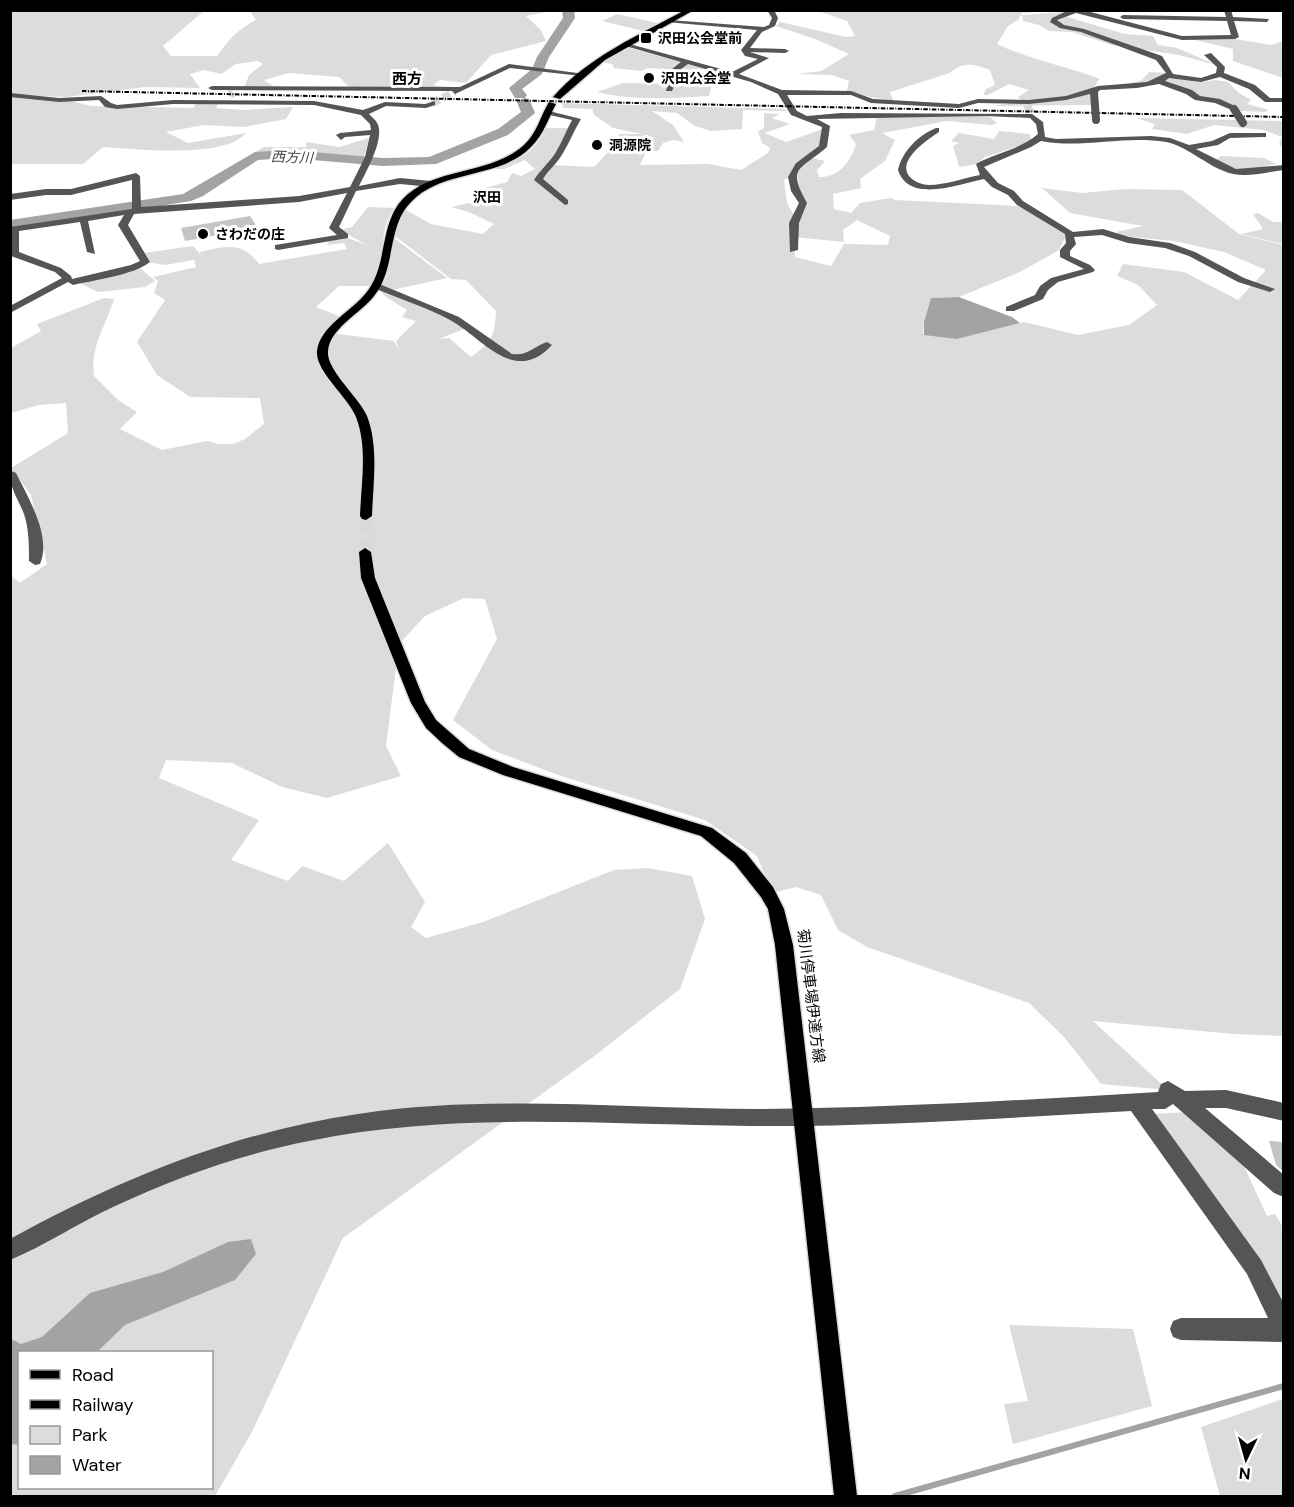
<svg xmlns="http://www.w3.org/2000/svg" width="1294" height="1507" font-family="'DM Sans','Noto Sans JP',sans-serif">
<style>
.green{fill:#dcdcdc;fill-rule:evenodd}
.water{fill:#a3a3a3}
.lines{fill:none;stroke-linecap:round;stroke-linejoin:round}
.stream{stroke:#a3a3a3;stroke-width:6}
.river{fill:#a3a3a3;fill-rule:evenodd}
.building{fill:#c4c4c4}
.minor-tunnel{stroke:#d9d9d9;stroke-width:8;stroke-dasharray:8 4;stroke-linecap:butt}
.major-tunnel{stroke:#d9d9d9;stroke-width:13;stroke-dasharray:13 6;stroke-linecap:butt}
.major-casing{stroke:#dbdbdb;stroke-width:3}
.minor{fill:#555;fill-rule:evenodd}
.major{fill:#000;fill-rule:evenodd}
.rail{stroke:#000;stroke-width:2;stroke-dasharray:4.5 1.5 1 1.5;stroke-linecap:butt}
.minor-bridge{stroke:#555;stroke-width:8}
.poi-dot{fill:#000;stroke:#fff;stroke-width:2}
.labels{text-anchor:middle;stroke-width:6;stroke-linejoin:round;paint-order:stroke}
.far-poi-label{font-size:14px;font-weight:bold;fill:#000;stroke:#fff;text-anchor:start}
.far-water-label{font-size:14px;font-style:italic;fill:#444;stroke:#fff}
.far-neighbourhood-label{font-size:14px;font-weight:bold;fill:#000;stroke:#fff}
.far-quarter-label{font-size:15px;font-weight:bold;fill:#000;stroke:#fff}
.street-label{font-size:15px;fill:#000;stroke:#fff}
</style>
<rect width="100%" height="100%" fill="#fff"/>
<path class="green" d="M11 11H204L163 46 171 56H217C228 40 238 29 256 20L250 11H552L526 16 541 30 546 41 491 55 466 83 440 80 433 85 455 89H351L339 77 289 73 264 80 276 88H244L249 75 263 64 258 61 236 64 221 74 204 70 190 74 200 88 145 87 66 97 11 95 66 100 91 106 193 108 197 103 219 102 216 108 243 110 293 107 286 119 244 127 204 125 166 132 188 143 246 133C225 159 136 149 103 147L83 164H12Z
M818 11H1052L1022 13 1019 19 1008 26 997 44C1030 60 1066 66 1100 79L1089 93 1092 105 992 106 1022 101 1018 97 1029 90 1009 84 988 95H983L986 89 995 85 990 70C976 64 962 61 950 73L890 92 893 100C876 100 863 94 847 91L849 81 832 75 797 74 821 71 849 54 815 39 776 26 780 22 846 37 855 36 847 21Z
M1064 12 1067 17 1125 34 1153 36 1158 45 1177 48 1219 66 1179 55 1112 45 1072 32 1049 31 1039 25 1023 21 1022 15Z
M617 14 658 23 643 31 602 21Z
M1187 38 1235 39 1271 45 1283 41V78L1233 61V49Z
M630 48 706 69 694 71 648 68 641 71 614 68 612 64 600 62Z
M1149 72 1166 73 1163 75 1203 82 1215 80 1228 82 1239 93 1251 100 1247 104 1269 110 1265 112 1241 111 1225 102 1201 97 1159 80 1140 84 1129 83 1141 81Z
M706 77 712 84 709 96C671 98 634 101 597 92L623 83 679 84Z
M562 103 785 109 787 111 743 110 742 129 711 131 695 126 677 113 652 111 673 125 684 142 673 140 663 143 658 151H650L646 149 648 135H647L644 150 616 149 619 134H641L613 128 593 114V109L563 108Z
M764 113 780 114 772 118 790 124 765 133 786 142 823 129 820 147 796 162 793 175 784 180 787 203 795 217 805 205C800 188 791 171 807 157L825 161 817 170 819 177C839 178 851 161 856 144L849 135 874 130 877 117 989 116 997 123 992 125 947 121 882 133 895 140 885 161 860 179 861 188 833 194 834 209 851 213 860 203 891 198 895 200 1018 206 1044 218 1067 234 1059 250 1022 271 959 297 931 298 924 322 923 333 957 339 1024 322 1078 335 1129 325 1157 305 1138 285 1117 276 1123 264 1184 272 1238 300 1266 270 1224 252 1174 241 1122 236 1116 232 1143 226 1070 213 1042 188 1082 193 1126 189 1182 190 1239 234 1283 245V1036L1234 1034 1093 1021 1168 1090 1101 1084 1064 1037 1029 1003 867 947 838 930 821 895 796 887 772 893 757 856 705 820 561 776 492 750 453 720 497 639 485 599 464 598 425 616 399 644 386 746 401 776 327 798 282 787 232 763 166 760 159 778 259 820 231 860 288 881 302 866 344 881 388 843 425 902 411 927 426 938 483 922 614 870 648 868 692 876 705 919 680 989 597 1054 343 1238 253 1430 215 1496H11L10 575 20 583 47 564 31 495 11 468 68 433 66 403 39 405 11 413V348L41 331 37 324 104 298 114 299C106 326 90 346 94 376L118 400 137 412 120 429 162 450 207 441 218 444H233L245 439 264 424 260 398 190 397 157 375 137 342 165 300 154 293 158 281 153 277 196 267 194 260 165 265 148 262 144 253 193 246 201 255 200 252C225 246 242 241 259 264L347 249 344 243 327 245 329 240 346 237 368 246 340 230 352 227 368 207 394 208C381 230 384 239 381 263 380 270 375 279 373 286H339L316 307 341 317 330 333 394 341 400 352 396 341 416 321 402 317 407 310 386 297 380 291 439 312 466 328 439 339 449 338 471 357C491 343 495 336 496 311L466 280 451 279 395 236 399 220 406 210 431 224 483 234 494 224 469 212 451 207 496 197 498 195 485 188 507 182 512 173 521 176 535 169 525 160 504 169H494C519 159 535 154 545 128H572L549 165 594 167 610 150 646 152 640 165 708 164 741 170 768 153 770 148 762 143 758 132 764 128ZM857 220 890 236 888 245 844 244 831 266 795 257 794 237 844 242 843 230ZM20 1352H212V1488H20Z
M1136 118 1283 121V148L1279 144 1282 137 1264 130 1214 125 1187 134 1152 129 1155 124Z
M999 131 1030 134 1031 142 985 157 977 164 959 167 953 146 959 143 951 141 959 133 994 139Z
M369 138 364 158 258 154 257 151 264 147H306V142L339 147Z
M1221 156 1264 158 1277 164C1258 167 1231 176 1217 159Z
M1258 213 1273 222H1283V244L1241 234 1263 229 1253 214Z
M394 238 447 278 392 290 381 285 387 276Z
M139 267 155 281 145 287 98 292 77 282Z
M1189 1112 1238 1153 1267 1216 1275 1214 1283 1227V1331L1152 1114Z
M1009 1325 1133 1329 1152 1406 1013 1444 1004 1404 1028 1401Z
M1283 1399V1496H1220L1201 1427Z"/>
<path class="water" d="M959 297 1012 317 1020 323 957 339 924 335V322L931 298Z
M251 1239 256 1254 235 1280 125 1325 97 1352H20L19 1445 11 1444V1339L21 1344 42 1337 90 1293 163 1272 228 1242Z"/>
<g class="lines">
<path class="stream" d="M895 1496 1284 1386"/>
<path class="river" d="M562 10H574L575 18 549 57 542 74 522 89 527 95 525 98H515L509 88 532 69 537 57 563 18Z
M524 98 529 99 535 113 508 135 436 164 383 166 289 158 258 160 203 196 191 201 10 230V220L183 194 255 152 289 150 383 158 429 157 498 129 521 112 517 102Z"/>
</g>
<path class="building" d="M250 216 258 228 185 241 181 228Z
M1269 1141 1284 1142V1172L1276 1165Z"/>
<g class="lines">
<path class="minor-tunnel" d="M230 96 233 92
M432 103 455 92
M1027 105 1031 114"/>
<path class="major-tunnel" d="M365 552 366 516"/>
<defs>
<path id="major" d="M685 10H694L605 60 560 99 553 97C588 57 639 35 685 10Z
M549 102 556 104C548 119 544 134 531 147 500 179 443 169 412 201 386 226 397 268 374 296 361 313 330 328 328 351 326 370 359 397 367 416 379 447 373 484 372 516L366 520 362 519 360 516C361 484 368 448 356 417 348 397 315 371 317 351 320 326 352 311 366 293 390 264 377 220 408 194 441 167 492 174 524 145 537 133 540 117 549 102Z
M365 548 371 552 375 578 425 702 436 720 469 749 513 767 712 828 746 853 773 887 784 909 793 945 857 1496H834L775 945 768 909 761 897 734 863 701 836 503 775 459 757 442 743 426 728 411 703 361 578 359 552Z"/>
</defs>
<use href="#major" class="major-casing"/>
<path class="minor" d="M767 10H774L778 18 775 26 762 32 750 48 785 49 789 51 785 53 750 52 769 58 739 74 782 90 851 91 873 99 959 104 978 99 1029 100 1066 96 1098 86 1147 82 1166 73 1156 60 1081 32 1060 28 1050 22 1052 18 1069 10H1083L1182 36 1231 35 1227 21 1123 19 1120 17 1123 15 1226 17 1224 10H1231L1233 17 1269 19 1267 22 1234 21 1239 37 1235 39 1182 40 1076 13 1057 20 1064 25 1084 29 1162 56 1173 74 1201 78 1216 73 1217 67 1204 55 1211 53 1225 67 1224 73 1255 85 1270 98H1284L1283 102H1265L1249 89 1220 77 1201 82 1169 78 1165 81 1192 90 1200 96 1220 99 1237 107 1238 109 1234 111 1215 103 1195 100 1186 94 1159 84 1137 88 1100 90 1098 92 1099 106 1095 108 1091 106 1090 94 1066 100 1029 104 978 103 959 108 871 103 851 95H787L797 111 807 116 841 113 1032 114 1043 122 1045 137 1056 139 1151 136 1170 138 1189 145 1212 141 1230 133H1266V137H1263L1230 138 1218 145 1196 149 1236 169 1284 165V170C1267 172 1250 177 1233 174 1208 168 1190 147 1166 142 1124 135 1082 149 1041 141L1031 147 984 167 998 183 1014 191 1023 201 1073 232 1103 229 1129 237 1170 243 1195 252 1244 278 1275 289 1270 292 1238 282 1189 256 1165 248 1128 243 1102 235 1074 237 1076 244 1070 251V256L1090 265 1095 270 1093 272 1058 282 1048 290 1043 299 1014 311H1006V307L1035 295 1040 286 1051 278 1084 269 1060 257V250L1066 243 1065 234 1017 205 1008 195 992 187 984 179C959 184 909 204 898 170 902 151 919 135 936 128H939V132C927 140 894 162 911 178 915 182 923 185 929 185 945 185 964 178 980 175L976 164C996 152 1020 150 1038 134L1036 124 1030 118 987 116 817 119 830 126 827 147C801 170 786 166 807 203L799 223 798 250 790 252 789 223 799 203 791 191 788 177 796 163 819 146 822 127 791 115 778 94 751 82 688 64 681 69 672 91H666L672 69 681 62 622 45 626 43 732 72 758 59 745 56 741 50 757 30 666 22 669 20 764 27 769 25 772 18Z
M509 64 585 74 581 76 510 68 455 94 452 91 212 90 208 88 212 86 460 87Z
M10 93 59 98 101 96 111 103 117 105 173 100 314 101 363 110 385 102 425 104 435 101V105L426 108 386 106 369 114C372 117 377 121 378 125 384 140 366 172 359 186L400 178 431 181 435 184 431 187 400 184 356 191 339 227 348 234V238L278 250 275 249V245L337 235 329 228 347 193 299 202 134 214 128 225 150 262C134 275 94 280 73 285L68 282 10 313V306L62 278 55 272 11 256 10 227 132 209V180L71 195H46L10 200V194L46 189H71L136 173 140 176 141 207 299 196 350 187 365 157 370 135 345 137 341 140 336 135 340 133 371 130 370 124 361 115 314 105 173 104 117 109 105 107 99 100 59 102 10 97ZM124 215 118 225 140 261 131 265 72 279 71 276 61 268 19 252V231L80 222 87 252 95 254 88 221Z
M545 110 581 119C574 130 570 142 563 153 558 163 548 170 543 179L568 200V204L565 205 534 180C540 170 550 162 556 152 562 142 566 131 572 120L545 114Z
M377 283 459 317 512 354C528 356 533 347 547 342L552 345C514 386 483 338 450 320 426 307 399 299 374 288V284Z
M10 470 16 473C28 497 52 537 40 564L35 565 29 561C29 545 29 529 24 514 17 496 10 490 10 470Z
M1168 1081 1185 1091 1226 1090 1284 1103V1121L1226 1108H1205L1284 1175V1195L1281 1196 1274 1193 1173 1104 1165 1109H1152L1261 1260 1284 1304V1342L1181 1340 1173 1337 1170 1329 1173 1321 1181 1318H1268L1247 1274 1131 1111C1005 1118 878 1127 751 1126 604 1125 454 1111 309 1141 241 1154 175 1178 113 1207 78 1223 46 1245 10 1260V1239C120 1179 234 1132 358 1114 490 1094 625 1109 758 1109 892 1108 1025 1100 1158 1092L1161 1084Z"/>
<use href="#major" class="major"/>
<path class="rail" d="M82 91 1284 117"/>
<path class="minor-bridge" d="M1095 106 1096 120
M1234 109 1243 123"/>
</g>
<g class="poi-dot">
<rect x="640" y="32" width="12" height="12" rx="3"/>
<circle cx="649" cy="78" r="6"/>
<circle cx="597" cy="145" r="6"/>
<circle cx="203" cy="234" r="6"/>
</g>
<g class="labels">
<g class="far-poi-label">
<text x="658" y="43">沢田公会堂前</text>
<text x="661" y="83">沢田公会堂</text>
<text x="609" y="150">洞源院</text>
<text x="215" y="239">さわだの庄</text>
</g>
<g class="far-water-label">
<text transform="translate(292 157) rotate(2)" y="5">西方川</text>
</g>
<g class="far-neighbourhood-label">
<text x="487" y="202">沢田</text>
</g>
<g class="far-quarter-label">
<text x="407" y="84">西方</text>
</g>
<g class="street-label">
<text transform="translate(811 996) rotate(83)" y="5">菊川停車場伊達方線</text>
</g>
</g>
<rect width="1294" height="1507" fill="none" stroke="#000000" stroke-width="24"/>
<rect x="18" y="1351" width="195" height="138" fill="#ffffff" stroke="#999999" stroke-width="1.5"/>
<rect x="30" y="1370" width="30" height="9" fill="#000000" stroke="#999999" stroke-width="1.5"/>
<text x="72" y="1381" font-size="18" fill="#000000">Road</text>
<rect x="30" y="1400" width="30" height="9" fill="#000000" stroke="#999999" stroke-width="1.5"/>
<text x="72" y="1411" font-size="18" fill="#000000">Railway</text>
<rect x="30" y="1426" width="30" height="18" fill="#dcdcdc" stroke="#999999" stroke-width="1.5"/>
<text x="72" y="1441" font-size="18" fill="#000000">Park</text>
<rect x="30" y="1456" width="30" height="18" fill="#a3a3a3" stroke="#999999" stroke-width="1.5"/>
<text x="72" y="1471" font-size="18" fill="#000000">Water</text>
<g transform="translate(1246 1459) rotate(185)" stroke="#ffffff" stroke-width="4.5" paint-order="stroke">
<path d="M0-4.5L10 22L0 15L-10 22Z" fill="#000000"/>
<text y="-9" font-size="16" font-weight="bold" text-anchor="middle" fill="#000000">N</text>
</g>
</svg>
